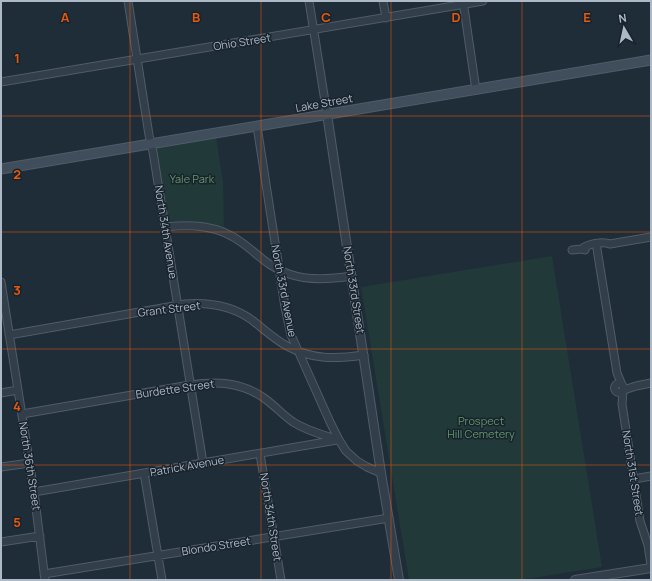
<svg xmlns="http://www.w3.org/2000/svg" width="652" height="581" font-family="Manrope,sans-serif">
<style>
.green{fill:#213939}
.lines{fill:none;stroke-linecap:round;stroke-linejoin:round}
.minor-casing{stroke:#505c67;stroke-width:9}
.tertiary-casing{stroke:#505c67;stroke-width:10}
.secondary-casing{stroke:#505c67;stroke-width:11}
.minor{stroke:#323e49;stroke-width:7}
.tertiary{stroke:#323e49;stroke-width:8}
.secondary{stroke:#404e5c;stroke-width:9}
.grid{fill:none;stroke:#e8590c;stroke-width:1;stroke-opacity:0.55}
.labels{text-anchor:middle;stroke-width:3;stroke-linejoin:round;paint-order:stroke}
.street-label{font-size:11px;fill:#adb9c6;stroke:#18232d}
.park-label{font-size:11px;fill:#639769;stroke:#18232d}
.grid-label{font-size:13px;text-anchor:middle;font-weight:bold;fill:#e8590c;stroke:#18232d;stroke-width:3;stroke-linejoin:round;paint-order:stroke}
</style>
<rect width="100%" height="100%" fill="#1f2d38"/>
<path class="green" d="M216 137 223 182 224 227C202 221 190 220 168 222L156 147Z
M552 256 602 567 520 580H409L361 287Z"/>
<g class="lines">
<defs>
<path id="minor" d="M128 1 149 135 153 152 203 463
M309 1 327 114
M383 1 386 18
M463 1 476 90
M1 82 483 1
M257 126 285 307 291 335 330 422 339 440 346 451 357 461 367 467 381 473
M165 227C192 224 218 225 241 242 258 254 268 267 289 274 309 281 331 279 352 276
M582 249C587 244 603 241 610 244L651 237
M597 249 617 373 622 385
M572 250 582 249 585 250
M1 282 34 492 45 580
M9 335 185 304C211 302 237 307 257 324 267 332 276 340 287 346 312 360 336 359 364 355
M614.5 388a4.5 4.5 0 1 1 9 0a4.5 4.5 0 1 1-9 0Z
M624 390 636 386 651 383
M623 391 622 404 640 521 648 545 651 565
M1 393 18 390
M22 414 190 385C217 381 241 382 264 398 274 405 283 415 293 422 307 431 323 435 339 440
M260 454 281 580
M1 467 30 463
M144 473 162 580
M634 479 651 476
M34 492 337 440
M1 542 40 536
M44 574 389 518"/>
<path id="tertiary" d="M327 114 381 473 399 580
M575 580 651 568"/>
<path id="secondary" d="M1 169 651 60"/>
</defs>
<use href="#minor" class="minor-casing"/>
<use href="#tertiary" class="tertiary-casing"/>
<use href="#secondary" class="secondary-casing"/>
<use href="#minor" class="minor"/>
<use href="#tertiary" class="tertiary"/>
<use href="#secondary" class="secondary"/>
</g>
<path class="grid" d="M130 1V580M261 1V580M391 1V580M522 1V580M1 116H651M1 232H651M1 349H651M1 465H651"/>
<g class="labels">
<g class="street-label">
<text transform="translate(242 42) rotate(-9)" y="4">Ohio Street</text>
<text transform="translate(324 103) rotate(-10)" y="4">Lake Street</text>
<text transform="translate(166 232) rotate(81)" y="4">North 34th Avenue</text>
<text transform="translate(354 290) rotate(81)" y="4">North 33rd Street</text>
<text transform="translate(284 291) rotate(79)" y="4">North 33rd Avenue</text>
<text transform="translate(169 309) rotate(-7)" y="4">Grant Street</text>
<text transform="translate(175 389) rotate(-8)" y="4">Burdette Street</text>
<text transform="translate(30 466) rotate(81)" y="4">North 36th Street</text>
<text transform="translate(187 466) rotate(-10)" y="4">Patrick Avenue</text>
<text transform="translate(633 473) rotate(81)" y="4">North 31st Street</text>
<text transform="translate(271 517) rotate(81)" y="4">North 34th Street</text>
<text transform="translate(216 546) rotate(-9)" y="4">Blondo Street</text>
</g>
<g class="park-label">
<text x="192" y="183">Yale Park</text>
<text x="481" y="425">Prospect<tspan x="481" dy="13">Hill Cemetery</tspan></text>
</g>
</g>
<g class="grid-label">
<text x="65" y="22">A</text>
<text x="196" y="22">B</text>
<text x="326" y="22">C</text>
<text x="456" y="22">D</text>
<text x="587" y="22">E</text>
<text x="17" y="63">1</text>
<text x="17" y="179">2</text>
<text x="17" y="295">3</text>
<text x="17" y="411">4</text>
<text x="17" y="527">5</text>
</g>
<rect width="652" height="581" fill="none" stroke="#adb9c6" stroke-width="4"/>
<g transform="translate(624 28) rotate(351)" stroke="#18232d" stroke-width="3" paint-order="stroke">
<path d="M0-3L7 15L0 10L-7 15Z" fill="#adb9c6"/>
<text y="-6" font-size="11" font-weight="bold" text-anchor="middle" fill="#adb9c6">N</text>
</g>
</svg>
